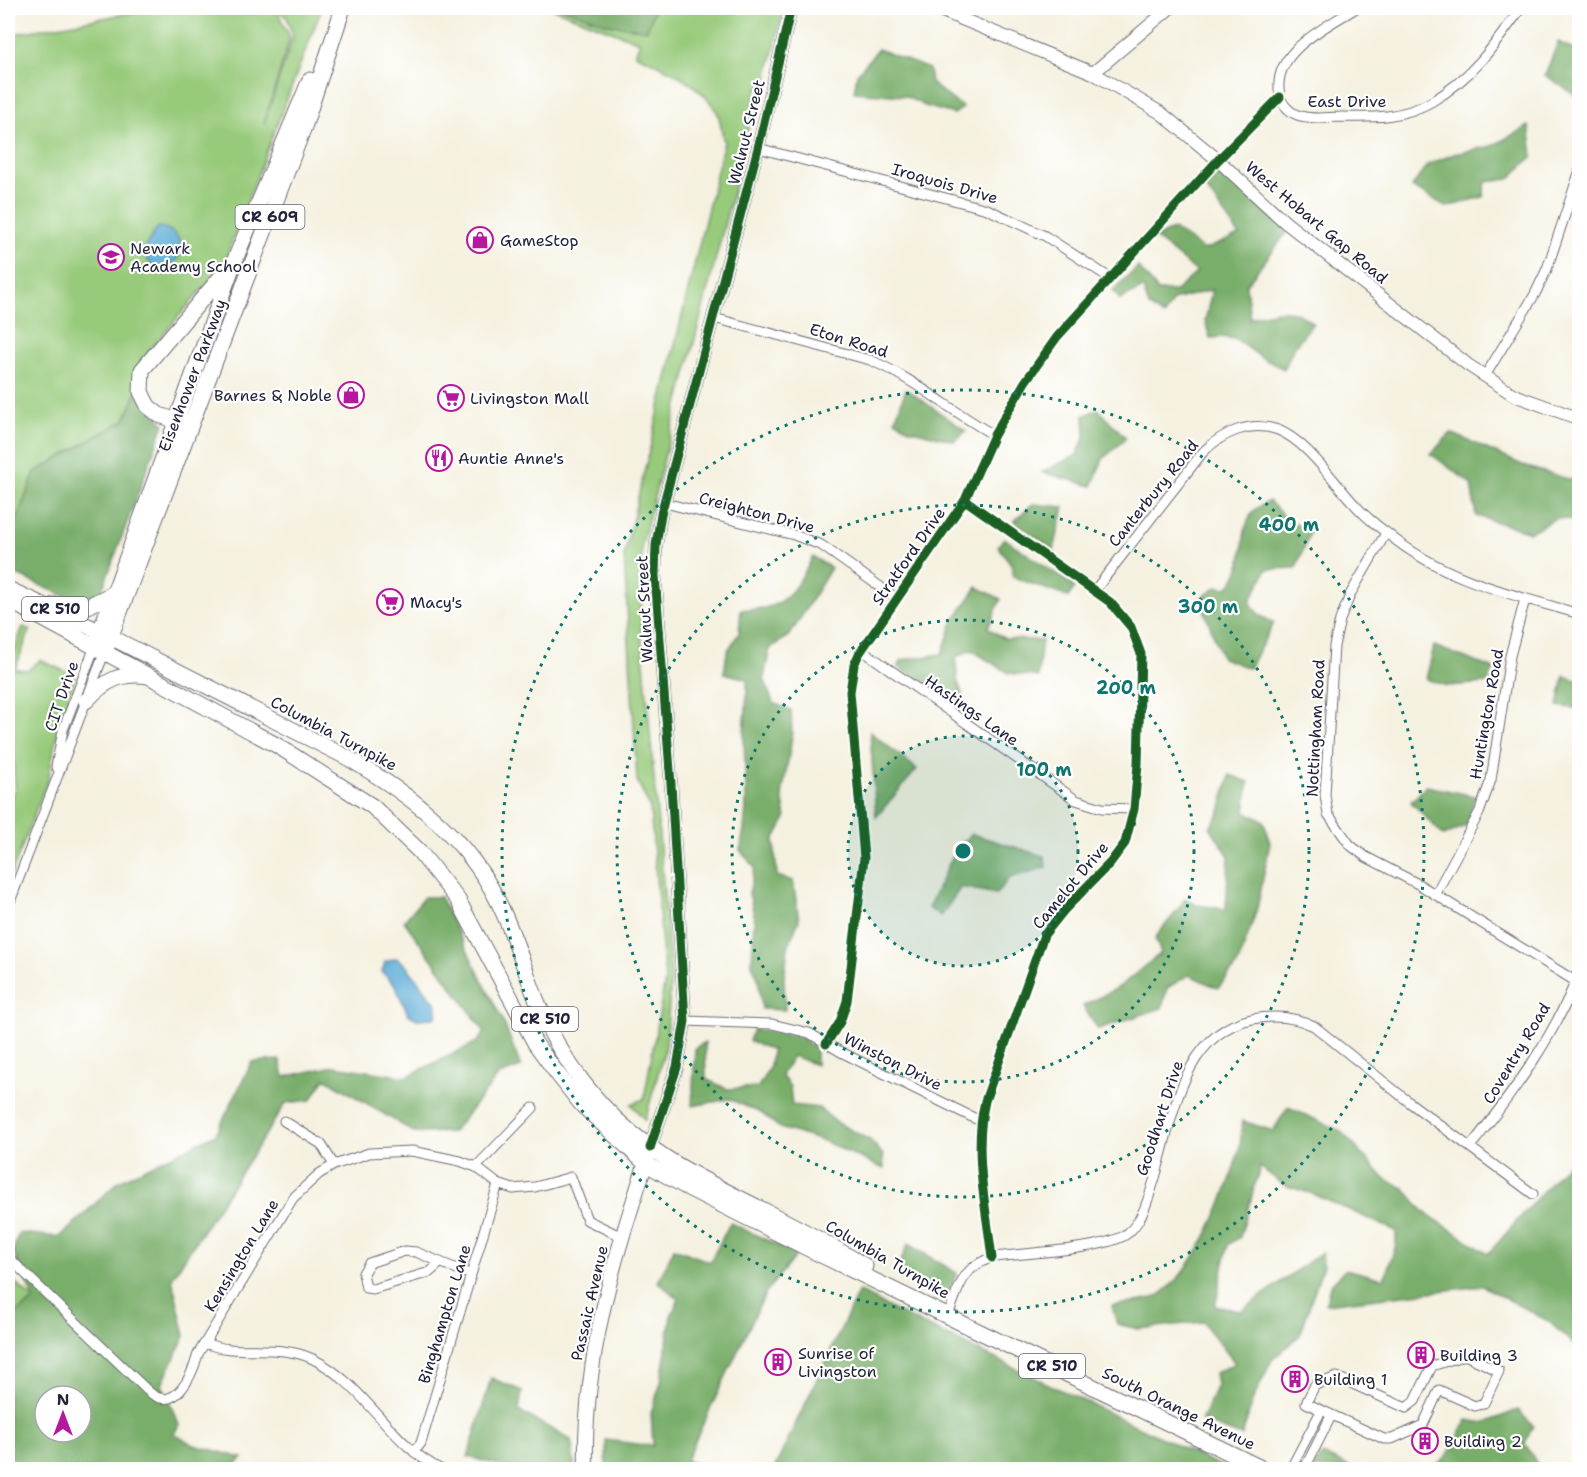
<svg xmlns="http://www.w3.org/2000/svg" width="1587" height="1477" font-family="'Shantell Sans',sans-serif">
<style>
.green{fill:#97ca7a;stroke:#5c765a;stroke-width:1.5}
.forest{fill:#79ae6a;stroke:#4e6852;stroke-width:1.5;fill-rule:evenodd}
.water{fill:#5dadd7;stroke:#406889;stroke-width:1.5}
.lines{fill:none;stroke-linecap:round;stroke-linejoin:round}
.minor-casing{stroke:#6c6a75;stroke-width:11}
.tertiary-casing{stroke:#6c6a75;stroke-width:14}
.secondary-casing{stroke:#6c6a75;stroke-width:16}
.primary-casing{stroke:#6c6a75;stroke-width:17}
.minor{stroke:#fff;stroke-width:9}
.tertiary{stroke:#fff;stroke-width:12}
.secondary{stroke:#fff;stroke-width:14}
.primary{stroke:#fff;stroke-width:15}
.cycleway-casing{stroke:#fff;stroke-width:13}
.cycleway{stroke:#1b5e20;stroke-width:9}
.ring{fill:none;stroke:#0f766e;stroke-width:3;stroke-dasharray:3 6}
.labels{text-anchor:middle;stroke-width:4.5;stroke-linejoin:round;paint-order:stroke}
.shield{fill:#fff;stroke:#646476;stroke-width:1.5}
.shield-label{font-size:15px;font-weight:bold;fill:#22223b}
.street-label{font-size:16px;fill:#22223b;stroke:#fff}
.poi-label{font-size:16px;fill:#22223b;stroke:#fff;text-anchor:start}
.centre{fill:#0f766e;stroke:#fff;stroke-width:3}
.ring-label{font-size:18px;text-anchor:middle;font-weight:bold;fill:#0f766e;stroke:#fff;stroke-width:4.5;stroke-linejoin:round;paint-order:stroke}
</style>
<rect width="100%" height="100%" fill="#fff"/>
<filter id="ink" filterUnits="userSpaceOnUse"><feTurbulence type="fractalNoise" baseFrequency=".0167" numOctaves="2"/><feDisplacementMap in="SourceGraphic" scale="12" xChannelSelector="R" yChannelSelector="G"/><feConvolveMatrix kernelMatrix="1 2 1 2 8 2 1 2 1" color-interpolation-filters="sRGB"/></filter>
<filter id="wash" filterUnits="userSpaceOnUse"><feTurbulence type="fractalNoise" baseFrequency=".008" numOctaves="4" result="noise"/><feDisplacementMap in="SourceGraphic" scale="24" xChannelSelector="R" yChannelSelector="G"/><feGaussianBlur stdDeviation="1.35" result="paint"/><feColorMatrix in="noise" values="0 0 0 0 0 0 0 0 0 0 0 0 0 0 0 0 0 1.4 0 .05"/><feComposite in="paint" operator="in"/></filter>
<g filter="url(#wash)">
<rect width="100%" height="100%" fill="#f5f1e0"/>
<path class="green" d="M159 8H272L278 13 290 37 264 124 293 36 287 18 276 8H322L223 265 142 359 136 394 125 420 36 472 8 538V35Z
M551 8H784L764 91 757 88 742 157 642 544 641 628 671 975 666 1045 645 1120 631 1104 644 1099 665 980 650 808 637 780 624 555 724 142C721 132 721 118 716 110 697 81 665 68 635 54L640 42Z
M23 627 30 630 15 669 28 670 40 660 76 676 55 743 49 776 8 883V804L15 787 11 723 8 720V667Z
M8 1276 34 1300 8 1319Z"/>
<path class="forest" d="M562 8H655L647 30 608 24Z
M1558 42 1579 52V90L1573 94 1545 75Z
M878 49 929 69 931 83 963 108 954 114 925 106 905 96 854 92 857 74Z
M1529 126 1533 156 1509 179 1486 182 1483 197 1447 207 1412 187 1427 165 1454 154 1492 146Z
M1218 172 1288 231 1246 285 1250 318C1275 310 1291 305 1313 323L1294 347 1284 369C1276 365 1266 361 1258 355 1238 341 1236 335 1210 338L1205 321 1212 290 1173 300 1164 316 1149 307 1143 288 1120 300 1113 290 1138 267 1158 291H1176L1197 272 1155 238 1174 229 1204 250 1239 235 1205 187Z
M906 389 966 431 954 441 909 429 895 420Z
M136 394 164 424 102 590 86 599 69 598 8 571V542L35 472 125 420Z
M1098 409 1126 438 1103 459 1092 486 1042 472 1077 455 1085 436 1084 416Z
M1451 433 1527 467 1579 482V521L1556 518 1530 532 1476 516 1471 484 1431 454Z
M1269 501 1287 520 1311 530 1296 568 1267 569 1250 602 1259 615 1274 623 1249 668 1222 658 1200 599 1217 587 1227 588C1251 562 1236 536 1253 512 1256 507 1264 504 1269 501Z
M1033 504 1064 507 1054 550 1014 521Z
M1004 538 1075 587 1068 597 1013 577 1011 564 998 546Z
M813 557 831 568 790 635 770 648 764 678 773 703 791 710 792 737 782 795 786 818 774 840 777 876 793 881 799 920 788 947 784 979 785 1010 762 1009 758 978 752 964 754 916 749 893 755 868 740 850C750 807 745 782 744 739 744 719 748 699 747 679L724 673 727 652 739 633 741 609C783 613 795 590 813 557Z
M977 587 1001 599 988 628 1005 639 1042 640 1038 677 1009 673 971 650 956 657 957 679 969 714 898 667 902 660 942 654 953 622Z
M1434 646 1494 669 1487 683 1447 686 1426 679Z
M1564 676 1579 681V709L1558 706Z
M870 732 917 769 876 817Z
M1230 775 1249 782 1245 812 1264 821 1270 843 1257 909 1238 964 1218 988 1189 975 1167 988 1162 1008 1098 1029 1083 1006 1119 987 1161 953 1155 939C1164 924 1177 914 1185 898L1196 905 1226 909 1229 856 1210 827 1219 815Z
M1426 786 1475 796 1467 825 1444 836 1411 802Z
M972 834 1044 856 1047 867 1010 878 996 894 961 887 941 916 928 908 958 845Z
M424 897H440L504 1023 521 1067 499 1075 453 1132 415 1133 325 1078 311 1100 286 1103 172 1278 185 1336 162 1384 179 1425 174 1434 194 1445 243 1458 229 1470 8 1469V1319L34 1300 13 1251 19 1233 60 1237 119 1181 216 1134 252 1062 280 1060 284 1077 334 1066 406 1077 477 1042 485 1032 404 921ZM45 1396H81V1432H45Z
M753 1029 800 1036 816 1049V1065L793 1056 781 1075 790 1087 792 1105 819 1108 836 1122 870 1140 883 1155 884 1169 826 1142 780 1128 761 1113 729 1099 692 1106 695 1048 705 1042 706 1079 727 1089 758 1087 770 1066 772 1050 749 1041Z
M1288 1107 1341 1131 1385 1179 1404 1188 1424 1212 1488 1254 1579 1150V1349L1548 1321 1483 1286 1326 1304 1330 1285 1346 1269 1384 1279 1396 1245V1231L1313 1194 1284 1185 1260 1167 1240 1237 1228 1245 1215 1306 1241 1311 1322 1252 1323 1265 1300 1335 1272 1360 1253 1399 1242 1436 1201 1421 1217 1385 1215 1373 1235 1363 1203 1322 1138 1329 1117 1324 1112 1306C1126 1303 1150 1302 1161 1294 1197 1268 1226 1199 1237 1157 1241 1146 1241 1133 1243 1121L1273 1131Z
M730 1223 797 1254 766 1292 686 1460 707 1469H606V1440L653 1446 651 1413 661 1382 671 1316 679 1299 658 1282 674 1248 710 1262Z
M908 1244 957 1273 945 1299 898 1268Z
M859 1291 895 1311 1227 1469H774Z
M491 1378 522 1391 519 1411 571 1440 575 1469 510 1468 468 1457Z
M1518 1410 1533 1426 1525 1443 1540 1469H1431L1447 1456 1467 1420 1485 1423Z
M1323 1455 1355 1469H1313Z"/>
<path class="water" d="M158 227C172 228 180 237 183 251L167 271C154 269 148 262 142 251Z
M396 958C408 962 424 993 437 1004V1015L434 1018 417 1019 408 1014 395 985 382 972 385 962Z"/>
</g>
<g filter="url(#ink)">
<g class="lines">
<defs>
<path id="minor" d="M1356 8C1328 26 1270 52 1280 95 1282 105 1291 114 1301 116 1315 120 1328 117 1342 117 1374 118 1402 118 1431 102 1471 79 1495 45 1521 8
M758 148 987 209 1045 236 1110 278
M714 318 870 360C915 379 951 411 994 435
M1485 376 1535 294 1547 269 1580 170
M965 500 1110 602 1131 627 1141 654 1138 764 1134 809 1125 843 1110 863 1065 909 1044 935 985 1101C973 1152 986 1206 992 1258
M665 503 794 535 821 545 896 598
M1386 533 1351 593 1340 620 1334 646 1325 795 1328 814 1350 845 1366 857 1420 885 1575 981
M1095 590 1203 452C1222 433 1250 420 1278 430 1307 441 1334 483 1356 506 1365 516 1376 525 1387 533 1441 579 1513 595 1580 614
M862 650 1076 800 1102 808 1134 809
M56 767 63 730 95 646
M1435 895 1479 813 1491 780 1510 656 1525 599
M8 907 105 651
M685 1021 772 1024 809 1033 841 1052 980 1121
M826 1044 840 1022 847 1001 864 858 850 692 854 665 859 654 965 500 994 435 1025 382 1057 337 1218 160 1280 97
M284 1121 321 1144 334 1165
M1470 1147C1513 1093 1556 1035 1580 970
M476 1167 533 1108
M8 1257 148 1391C175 1415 192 1376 198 1354L293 1198 319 1174 334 1165 369 1153 412 1151 460 1161 476 1167 498 1184 513 1189 535 1187 571 1177 587 1220 622 1237
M440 1263 430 1272 373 1289 366 1288 363 1273 369 1263 405 1251 416 1252 471 1275
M948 1315C960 1286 961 1267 994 1257 1023 1253 1107 1250 1128 1233 1143 1220 1148 1199 1154 1181 1172 1123 1181 1033 1252 1019 1274 1015 1294 1016 1314 1026L1409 1102 1533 1194
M205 1343C238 1357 277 1342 313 1359 366 1385 390 1445 442 1470
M1465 1355 1499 1371 1484 1403 1475 1406 1439 1390 1423 1425 1392 1439H1384L1306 1403 1315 1385 1337 1377 1406 1408 1415 1401 1432 1366Z
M414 1452 421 1443 498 1184
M1290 1470 1321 1411
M1304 1470 1331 1416"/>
<path id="tertiary" d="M935 8 1093 73 1161 113 1218 160 1285 222 1468 365 1514 395 1580 419
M1093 73 1170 8
M650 1148 677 1067 685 1021 671 784 655 575 656 545 661 514 758 148 791 8"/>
<path id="secondary" d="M586 1470C583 1355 614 1260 649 1153"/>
<path id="primary" d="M185 423 159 415 148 406 141 392 142 370 226 271
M8 589 101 632 348 758C404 791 458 830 491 888 512 925 523 967 539 1006 553 1042 576 1076 602 1105 647 1155 706 1181 765 1211 799 1228 832 1246 865 1266
M8 600 278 746 372 806 419 851 458 900 535 1043 556 1072 582 1105 645 1163 686 1187 815 1252 1265 1470
M54 605 88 606 114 593
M97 640 234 262 310 80
M107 646 305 124 343 8
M86 701C104 681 121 672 148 676"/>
</defs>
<use href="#minor" class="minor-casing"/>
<use href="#tertiary" class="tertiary-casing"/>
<use href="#secondary" class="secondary-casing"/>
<use href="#primary" class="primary-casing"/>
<use href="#minor" class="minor"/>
<use href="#tertiary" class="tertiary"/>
<use href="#secondary" class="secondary"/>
<use href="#primary" class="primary"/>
<defs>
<path id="cycleway" d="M965 500 1110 602 1131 627 1141 654 1138 764 1134 809 1125 843 1110 863 1065 909 1044 935 985 1101C973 1152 986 1206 992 1258
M826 1044 840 1022 847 1001 864 858 850 692 854 665 859 654 965 500 994 435 1025 382 1057 337 1218 160 1280 97
M650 1148 677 1067 685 1021 671 784 655 575 656 545 661 514 758 148 791 8"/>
</defs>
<use href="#cycleway" class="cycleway-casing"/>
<use href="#cycleway" class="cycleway"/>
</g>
</g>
<circle cx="963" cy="851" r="115" fill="#0f766e" fill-opacity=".12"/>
<g class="ring">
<circle cx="963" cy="851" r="115"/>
<circle cx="963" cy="851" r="231"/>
<circle cx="963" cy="851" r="346"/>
<circle cx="963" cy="851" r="461"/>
</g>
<defs>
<symbol id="shop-ring" viewBox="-11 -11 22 22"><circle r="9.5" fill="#fff" stroke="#b5179e" stroke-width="1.5"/><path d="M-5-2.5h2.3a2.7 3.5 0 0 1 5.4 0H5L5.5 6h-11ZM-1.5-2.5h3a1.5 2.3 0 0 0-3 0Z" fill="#b5179e"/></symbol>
<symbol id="school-ring" viewBox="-11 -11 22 22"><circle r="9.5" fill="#fff" stroke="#b5179e" stroke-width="1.5"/><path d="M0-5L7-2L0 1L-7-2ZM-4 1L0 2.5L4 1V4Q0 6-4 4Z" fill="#b5179e"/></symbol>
<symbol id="supermarket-ring" viewBox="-11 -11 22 22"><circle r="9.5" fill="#fff" stroke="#b5179e" stroke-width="1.5"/><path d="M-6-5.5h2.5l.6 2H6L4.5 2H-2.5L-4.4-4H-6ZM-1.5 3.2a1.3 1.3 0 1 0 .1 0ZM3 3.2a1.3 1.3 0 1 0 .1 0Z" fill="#b5179e"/></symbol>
<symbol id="restaurant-ring" viewBox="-11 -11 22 22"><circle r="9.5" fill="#fff" stroke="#b5179e" stroke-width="1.5"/><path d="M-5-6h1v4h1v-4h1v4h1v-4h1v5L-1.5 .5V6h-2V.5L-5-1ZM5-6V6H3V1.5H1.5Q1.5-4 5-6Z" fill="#b5179e"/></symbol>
<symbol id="building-ring" viewBox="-11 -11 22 22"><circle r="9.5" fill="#fff" stroke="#b5179e" stroke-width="1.5"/><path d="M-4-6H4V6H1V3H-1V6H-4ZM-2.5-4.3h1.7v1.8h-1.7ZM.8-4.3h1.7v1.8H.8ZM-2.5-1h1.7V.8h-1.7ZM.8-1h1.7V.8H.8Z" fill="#b5179e"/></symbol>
</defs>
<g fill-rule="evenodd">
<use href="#shop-ring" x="465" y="225" width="30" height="30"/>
<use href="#school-ring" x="96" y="242" width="30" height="30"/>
<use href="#shop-ring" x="336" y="380" width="30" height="30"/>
<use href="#supermarket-ring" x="436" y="383" width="30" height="30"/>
<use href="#restaurant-ring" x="424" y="443" width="30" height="30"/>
<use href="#supermarket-ring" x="375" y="587" width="30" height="30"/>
<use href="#building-ring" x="1406" y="1340" width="30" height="30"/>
<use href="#building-ring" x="763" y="1347" width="30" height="30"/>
<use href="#building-ring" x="1280" y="1364" width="30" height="30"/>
<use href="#building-ring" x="1410" y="1426" width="30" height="30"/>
</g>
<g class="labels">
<g class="shield">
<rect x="235.5" y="205" width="69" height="24" rx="4.5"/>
<rect x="22" y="597" width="66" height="24" rx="4.5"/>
<rect x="512" y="1007" width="66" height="24" rx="4.5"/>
<rect x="1019" y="1354" width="66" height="24" rx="4.5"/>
</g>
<g class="shield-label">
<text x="270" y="222">CR 609</text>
<text x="55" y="614">CR 510</text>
<text x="545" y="1024">CR 510</text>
<text x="1052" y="1371">CR 510</text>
</g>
<g class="street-label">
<text x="1347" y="107">East Drive</text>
<text transform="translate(746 132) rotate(-76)" y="6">Walnut Street</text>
<text transform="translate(945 183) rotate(16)" y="6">Iroquois Drive</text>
<text transform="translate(1317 222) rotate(40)" y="6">West Hobart Gap Road</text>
<text transform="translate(849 340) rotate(17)" y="6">Eton Road</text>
<text transform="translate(192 375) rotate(-69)" y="6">Eisenhower Parkway</text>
<text transform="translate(1153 493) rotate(-51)" y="6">Canterbury Road</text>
<text transform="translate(757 512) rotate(15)" y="6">Creighton Drive</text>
<text transform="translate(908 556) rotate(-55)" y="6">Stratford Drive</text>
<text transform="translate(644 609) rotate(-93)" y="6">Walnut Street</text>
<text transform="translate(61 696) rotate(-71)" y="6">CIT Drive</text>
<text transform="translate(972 710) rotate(35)" y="6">Hastings Lane</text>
<text transform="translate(1486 714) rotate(-80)" y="6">Huntington Road</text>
<text transform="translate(1315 728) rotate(-87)" y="6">Nottingham Road</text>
<text transform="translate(334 733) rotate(28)" y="6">Columbia Turnpike</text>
<text transform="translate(1070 885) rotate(-50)" y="6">Camelot Drive</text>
<text transform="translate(1516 1053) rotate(-59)" y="6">Coventry Road</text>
<text transform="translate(893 1061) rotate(27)" y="6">Winston Drive</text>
<text transform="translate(1159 1118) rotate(-72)" y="6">Goodhart Drive</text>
<text transform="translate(241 1255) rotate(-59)" y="6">Kensington Lane</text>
<text transform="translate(888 1259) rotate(30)" y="6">Columbia Turnpike</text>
<text transform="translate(589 1303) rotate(-77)" y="6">Passaic Avenue</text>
<text transform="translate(444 1314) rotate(-73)" y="6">Binghampton Lane</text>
<text transform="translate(1179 1408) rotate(26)" y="6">South Orange Avenue</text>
</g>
<g class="poi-label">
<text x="500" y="246">GameStop</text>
<text x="130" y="254">Newark<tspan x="130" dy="18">Academy School</tspan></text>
<text x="332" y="401" text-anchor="end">Barnes &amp; Noble</text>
<text x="470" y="404">Livingston Mall</text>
<text x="458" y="464">Auntie Anne's</text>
<text x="410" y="608">Macy's</text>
<text x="798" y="1359">Sunrise of<tspan x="798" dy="18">Livingston</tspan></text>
<text x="1440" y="1361">Building 3</text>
<text x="1314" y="1385">Building 1</text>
<text x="1444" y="1447">Building 2</text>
</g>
</g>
<circle cx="963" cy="851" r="9" class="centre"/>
<g class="ring-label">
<text x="1289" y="531">400 m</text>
<text x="1208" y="613">300 m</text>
<text x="1126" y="694">200 m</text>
<text x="1044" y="776">100 m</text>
</g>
<rect width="1587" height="1477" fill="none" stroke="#fff" stroke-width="30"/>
<g transform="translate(63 1414)"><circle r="28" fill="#ffffff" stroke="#a7a7b1" stroke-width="1.5"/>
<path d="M0-4.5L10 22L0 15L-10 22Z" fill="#b5179e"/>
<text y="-9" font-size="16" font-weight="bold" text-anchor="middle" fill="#22223b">N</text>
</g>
</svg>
